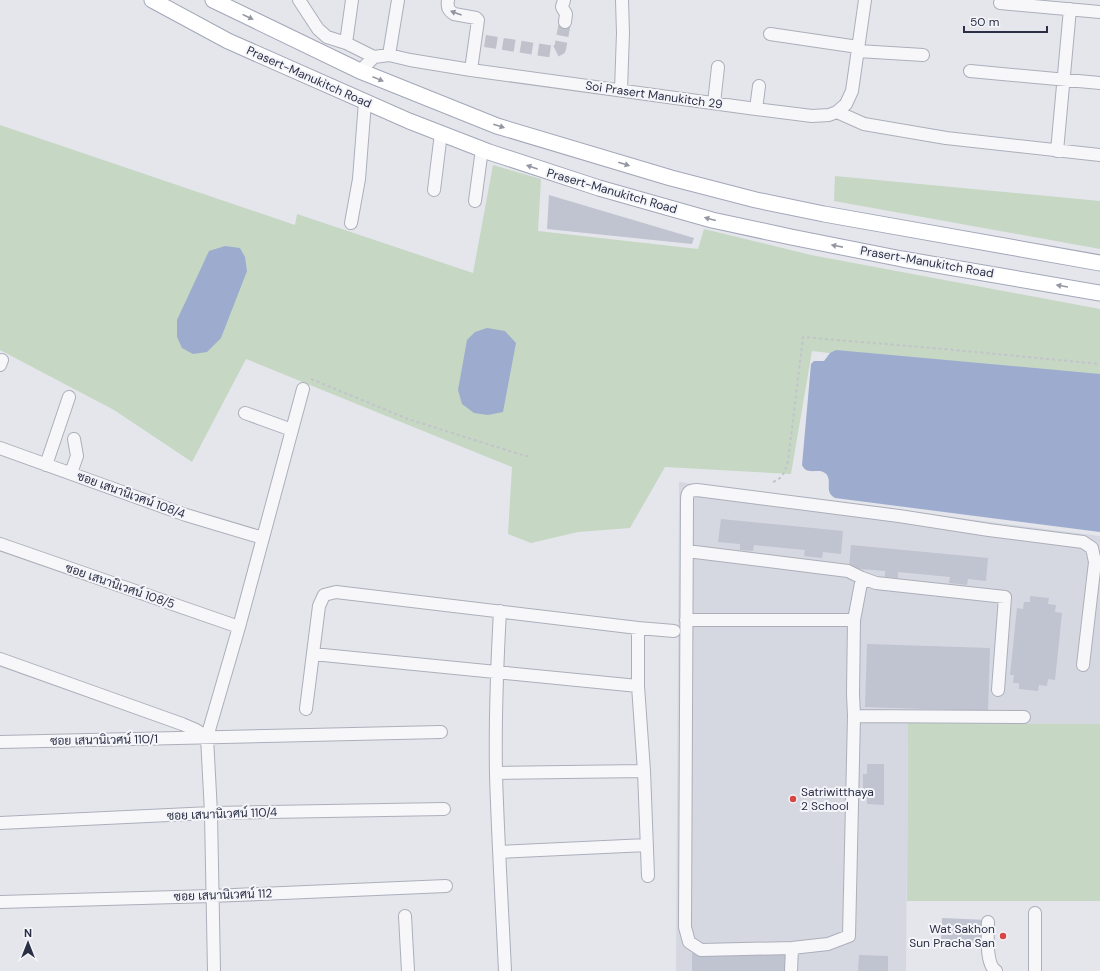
<svg xmlns="http://www.w3.org/2000/svg" width="1100" height="971" font-family="'DM Sans',Sarabun,sans-serif">
<style>
.built{fill:#d5d8e1}
.green{fill:#c6d7c4}
.water{fill:#9dacce}
.building{fill:#c0c3d0}
.lines{fill:none;stroke-linecap:round;stroke-linejoin:round}
.minor-tunnel{stroke:#bfc1cb;stroke-width:12;stroke-dasharray:12 6;stroke-linecap:butt}
.minor-casing{stroke:#acafba;stroke-width:14}
.major-casing{stroke:#a2a7b9;stroke-width:17}
.path{stroke:#c2c3cb;stroke-width:2;stroke-dasharray:3 3;stroke-linecap:butt}
.minor{stroke:#f7f7fa;stroke-width:12}
.major{stroke:#fff;stroke-width:15}
.oneway{fill:#9093a0}
.oneway2{fill:#9497a2}
.poi-dot{fill:#d74643;stroke:#f4f5f9;stroke-width:1.5}
.labels{text-anchor:middle;stroke-width:4;stroke-linejoin:round;paint-order:stroke}
.street-label{font-size:12px;fill:#2a2f46;stroke:#f4f5f9}
.poi-label{font-size:12px;fill:#2a2f46;stroke:#f4f5f9;text-anchor:start}
</style>
<rect width="100%" height="100%" fill="#e4e6ec"/>
<path class="built" d="M679 482 1100 536V724L908 723 906 971H676Z"/>
<path class="green" d="M0 125 295 225 297 214 473 273 493 165 541 179 538 231 698 249 704 229 811 255 1100 309V385L812 351 791 474 665 467 630 528 578 532 531 543 508 534 512 467 246 359 192 462 114 410 0 350Z
M835 176 1100 201V249L834 201Z
M908 723 1100 724V901H907Z"/>
<path class="water" d="M225 246 240 248 245 257 247 271 221 338 207 352 193 354 182 348 177 337V320L209 251Z
M487 328 505 331 516 343 503 412 488 415 474 413 462 404 458 390 467 340 475 332Z
M836 350 1100 374V532L835 498C824 492 832 483 827 475 820 466 807 477 802 465L811 364 814 361H824L830 353Z"/>
<path class="building" d="M549 195 694 238 692 244 547 229Z
M721 519 843 531 841 554 823 552 822 558 804 556 805 550 754 545 753 551 740 550V544L718 542Z
M851 545 988 558 986 581 968 579 967 585 949 583 950 577 898 572V578L885 577V571L849 568Z
M1030 596 1049 598 1048 604 1056 605 1055 612 1062 613 1055 680 1048 679 1047 686 1039 685 1038 691 1019 689V683H1013L1014 675H1010L1017 608 1023 609 1024 602H1030Z
M867 644 990 648 988 711 865 707Z
M867 764H884V805L867 804V792H863V774H867Z
M942 918 988 920V943L941 942Z
M692 953 789 954V971H692Z
M859 955 888 956V971H858Z"/>
<g class="lines">
<path class="minor-tunnel" d="M485 41 554 52 560 49 565 22"/>
<defs>
<path id="minor" d="M299 0 318 29 327 37 346 43 374 57
M448 0C447 7 448 10 454 14L476 18 478 20 471 70
M564 0 562 7 566 14 565 22
M1000 3 1100 12
M770 34 858 47
M346 43 352 0
M858 51 923 55
M389 55 398 0
M360 71 374 57 389 55 410 60 471 70 756 109 812 116 829 115 837 112 846 104 852 91 865 0
M970 71 1100 83
M621 90 623 33 622 0
M714 103 718 67
M756 109 759 86
M837 112 864 124 946 138 1100 155
M1057 151 1070 9
M434 190 441 133
M475 201 482 149
M351 223 359 179 365 102
M0 365 2 360
M245 413 292 430
M0 448 186 515 263 538
M46 465 69 397
M71 473 77 456 74 439
M0 544 239 627
M687 551 848 571 862 578 876 583 1005 597 998 690
M500 611C497 665 495 720 496 775 498 840 502 906 505 971
M686 620H854L862 578
M854 620 853 694 854 716
M638 628V686L644 771 648 876
M313 654 638 686
M0 659 182 724 196 730 207 737
M306 709 319 606 324 595 336 592 638 628 674 631
M1024 717 854 716 849 936 828 944 792 948 701 950 689 942 685 927 687 499C687 492 690 490 697 490L899 516 989 530 1083 542 1092 548 1095 562 1083 665
M0 742 441 732
M496 773 644 771
M0 823 211 813 444 809
M499 852 647 845
M0 902 212 896 446 886
M405 916 408 971
M988 922C988 934 985 964 996 971
M214 971 211 813 207 737 239 627 303 389
M791 971 792 948
M1035 971V913"/>
<path id="major" d="M152 0 228 41 409 121 489 152 599 188 712 220 791 237 902 259 1100 293
M213 0 360 71 497 126 671 178 756 200 824 214 1100 263"/>
</defs>
<use href="#minor" class="minor-casing"/>
<use href="#major" class="major-casing"/>
<path class="path" d="M311 379 408 419 519 454 531 457
M773 482C783 478 785 472 788 461L803 337 955 350 1100 364"/>
<use href="#minor" class="minor"/>
<use href="#major" class="major"/>
</g>
<defs><path id="oneway-solid" d="M-6-.8H1V-3.2L6.5 0L1 3.2V.8H-6Z"/></defs>
<use class="oneway" href="#oneway-solid" transform="translate(456 13) rotate(-160)"/>
<g class="oneway2">
<use href="#oneway-solid" transform="translate(248 17) rotate(26)"/>
<use href="#oneway-solid" transform="translate(378 79) rotate(22)"/>
<use href="#oneway-solid" transform="translate(499 126) rotate(18)"/>
<use href="#oneway-solid" transform="translate(624 164) rotate(17)"/>
<use href="#oneway-solid" transform="translate(532 167) rotate(-161)"/>
<use href="#oneway-solid" transform="translate(710 219) rotate(-165)"/>
<use href="#oneway-solid" transform="translate(837 246) rotate(-169)"/>
<use href="#oneway-solid" transform="translate(1062 286) rotate(-170)"/>
</g>
<g class="poi-dot">
<circle cx="793" cy="799" r="4"/>
<circle cx="1003" cy="936" r="4"/>
</g>
<g class="labels">
<g class="street-label">
<text transform="translate(309 77) rotate(24)" y="4">Prasert-Manukitch Road</text>
<text transform="translate(654 95) rotate(8)" y="4">Soi Prasert Manukitch 29</text>
<text transform="translate(612 191) rotate(16)" y="4">Prasert-Manukitch Road</text>
<text transform="translate(927 262) rotate(10)" y="4">Prasert-Manukitch Road</text>
<text transform="translate(131 495) rotate(20)" y="4">ซอย เสนานิเวศน์ 108/4</text>
<text transform="translate(120 586) rotate(19)" y="4">ซอย เสนานิเวศน์ 108/5</text>
<text transform="translate(104 740) rotate(-1)" y="4">ซอย เสนานิเวศน์ 110/1</text>
<text transform="translate(222 814) rotate(-2)" y="4">ซอย เสนานิเวศน์ 110/4</text>
<text transform="translate(223 895) rotate(-2)" y="4">ซอย เสนานิเวศน์ 112</text>
</g>
<g class="poi-label">
<text x="801" y="796">Satriwitthaya<tspan x="801" dy="14">2 School</tspan></text>
<text x="995" y="933" text-anchor="end">Wat Sakhon<tspan x="995" dy="14">Sun Pracha San</tspan></text>
</g>
</g>
<g transform="translate(28 943)" stroke="#f4f5f9" stroke-width="3" paint-order="stroke">
<path d="M0-3L7 15L0 10L-7 15Z" fill="#2a2f46"/>
<text y="-6" font-size="11" font-weight="bold" text-anchor="middle" fill="#2a2f46">N</text>
</g>
<path d="M964 26v6h83v-6" fill="none" stroke="#2a2f46" stroke-width="2"/>
<text x="970" y="26" font-size="12" fill="#2a2f46" stroke="#f4f5f9" stroke-width="3" paint-order="stroke">50 m</text>
</svg>
